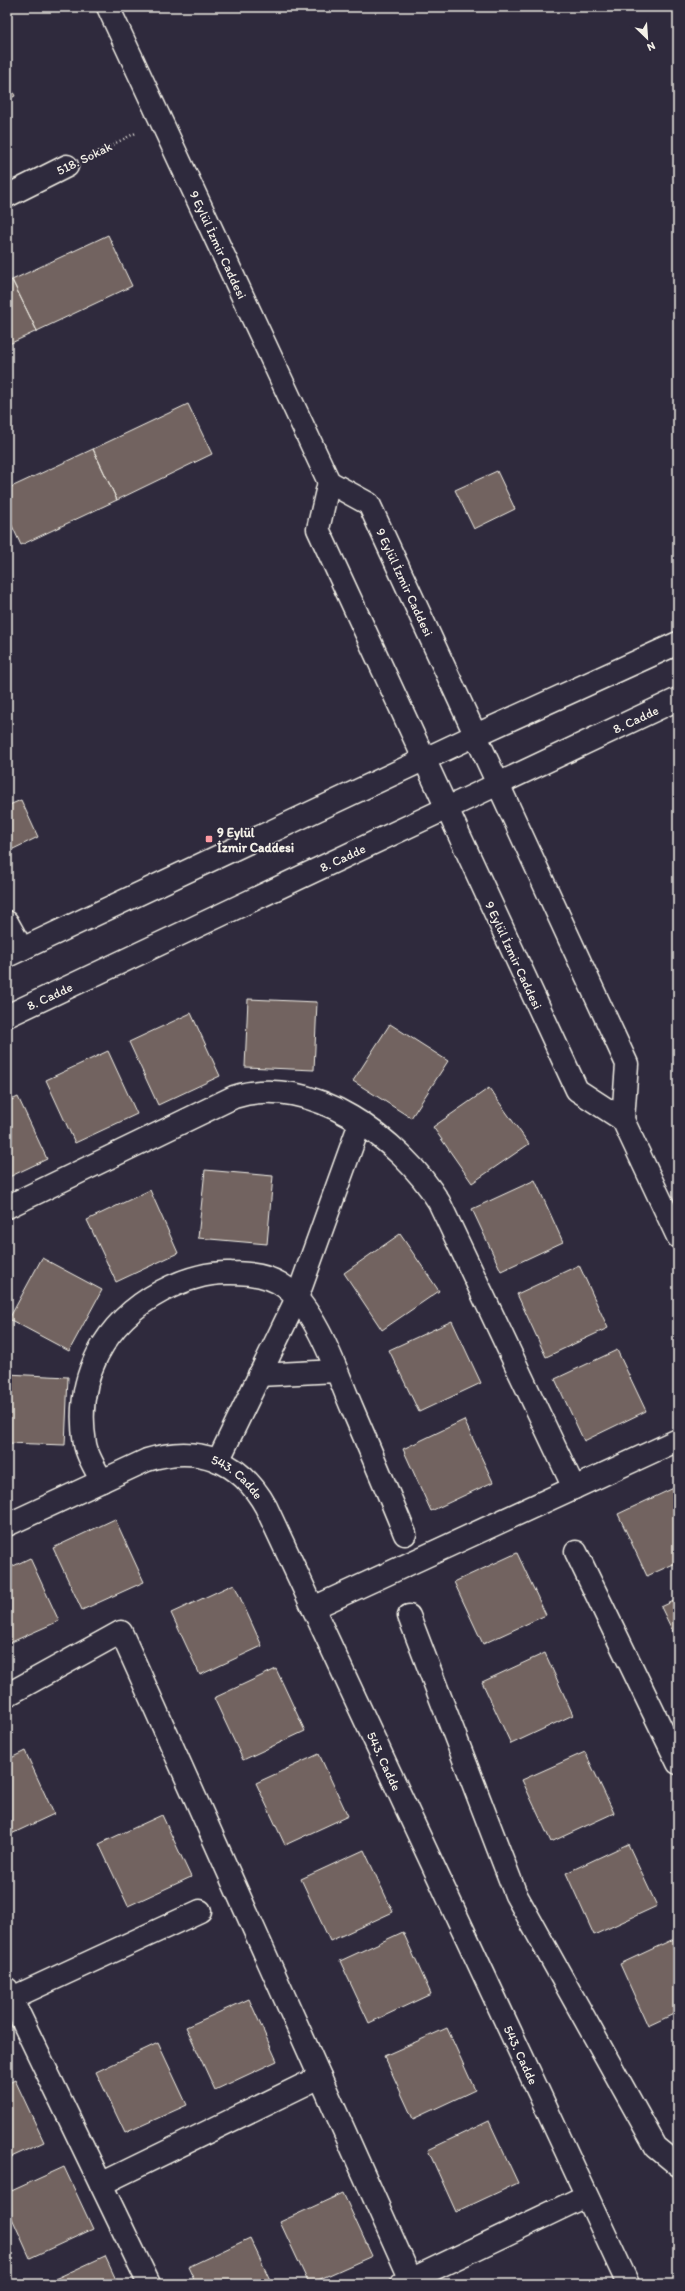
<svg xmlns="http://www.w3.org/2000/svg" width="685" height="2291" font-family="Itim,sans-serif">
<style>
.building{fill:#726460;stroke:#f4f1e8}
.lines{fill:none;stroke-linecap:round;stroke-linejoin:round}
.minor-casing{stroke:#f4f1e8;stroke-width:25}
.major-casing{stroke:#f4f1e8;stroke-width:25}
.path{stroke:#f4f1e8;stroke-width:2.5;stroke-dasharray:1 3;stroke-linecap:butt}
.minor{stroke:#2f2a3d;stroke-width:22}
.major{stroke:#2f2a3d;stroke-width:22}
.poi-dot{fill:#ff9aa2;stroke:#2f2a3d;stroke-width:1.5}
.labels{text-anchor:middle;stroke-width:3;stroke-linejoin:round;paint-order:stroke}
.street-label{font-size:13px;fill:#f4f1e8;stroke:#2f2a3d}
.poi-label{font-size:13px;font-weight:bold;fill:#f4f1e8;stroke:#2f2a3d;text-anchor:start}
</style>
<rect width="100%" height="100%" fill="#2f2a3d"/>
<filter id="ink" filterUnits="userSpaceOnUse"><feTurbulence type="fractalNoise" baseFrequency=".025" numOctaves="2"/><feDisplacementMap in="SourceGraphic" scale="8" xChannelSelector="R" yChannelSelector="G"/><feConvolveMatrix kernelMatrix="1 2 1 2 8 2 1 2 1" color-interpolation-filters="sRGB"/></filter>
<g filter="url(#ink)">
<path class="building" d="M7 80 15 96 7 100Z
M108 235 132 286 37 331 12 280Z
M12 280 37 331 7 345V282Z
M188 404 212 454 117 500 93 449Z
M93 449 117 500 21 545 7 515V489Z
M497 471 515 509 474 529 455 490Z
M21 800 38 837 7 852V806Z
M248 999 317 1002 314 1070 245 1067Z
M191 1013 220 1076 158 1105 129 1042Z
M390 1024 448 1061 411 1118 353 1081Z
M108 1051 137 1114 75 1143 46 1080Z
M489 1088 529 1144 472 1183 433 1127Z
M18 1097 47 1159 7 1178V1102Z
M205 1170 273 1176 267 1244 198 1238Z
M535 1180 563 1242 501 1271 472 1209Z
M150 1190 178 1253 116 1282 87 1220Z
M400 1234 439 1291 382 1330 344 1273Z
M42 1258 102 1290 69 1351 9 1319Z
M579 1265 608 1328 546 1357 517 1294Z
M452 1321 481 1383 419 1412 389 1350Z
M617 1350 646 1411 584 1441 555 1379Z
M7 1374 68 1377 65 1445 7 1443Z
M464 1420 493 1482 431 1511 403 1449Z
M678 1486V1562L647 1576 618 1514Z
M115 1519 144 1582 82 1610 53 1548Z
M517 1553 546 1615 483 1644 454 1582Z
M30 1558 59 1621 7 1644V1569Z
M234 1584 262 1646 200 1675 171 1613Z
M678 1599V1642L661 1607Z
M545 1653 573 1715 511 1744 482 1682Z
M276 1669 305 1731 243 1760 214 1698Z
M25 1751 54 1814 7 1836V1760Z
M585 1752 614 1813 551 1842 522 1780Z
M319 1754 348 1816 285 1845 256 1783Z
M162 1815 191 1877 128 1906 99 1844Z
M628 1844 657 1906 594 1935 566 1873Z
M364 1850 393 1912 330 1941 301 1879Z
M403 1932 431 1994 369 2023 340 1961Z
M678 1937V2012L648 2026 620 1964Z
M249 1999 277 2061 215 2090 186 2027Z
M447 2028 475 2090 413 2119 384 2056Z
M158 2043 187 2105 125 2133 96 2072Z
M15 2080 44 2142 7 2159V2084Z
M489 2121 518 2183 456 2212 428 2150Z
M64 2167 93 2229 30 2258 7 2207V2193Z
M343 2193 372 2256 309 2284 280 2222Z
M250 2238 272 2284H196L188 2267Z
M105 2256 118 2284H44Z"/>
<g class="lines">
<defs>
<g id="minor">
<path d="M7 196 67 166"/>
<path d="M7 922 22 949"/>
<path d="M7 1207 234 1097C311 1072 401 1140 439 1202L574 1488"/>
<path d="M259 1375 336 1371"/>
<path d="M218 1461 297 1298 360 1123"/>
<path d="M102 1481C96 1470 87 1456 85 1444 74 1378 104 1322 162 1291 183 1280 207 1272 231 1273 249 1273 271 1276 285 1287 318 1313 336 1371 352 1408 370 1450 388 1492 405 1534"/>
<path id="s1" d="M7 1525 147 1460C198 1444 240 1460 266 1507L628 2284"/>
<path d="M576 1552 678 1763"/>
<path d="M313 1608 678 1440"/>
<path d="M409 1616 516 1895 656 2147 678 2165"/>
<path d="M7 1695 121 1632 411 2280"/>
<path d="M7 1989 149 2284"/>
<path d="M12 1998 200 1911"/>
<path d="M101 2184 320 2077"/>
<path d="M402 2284 586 2196"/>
</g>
<g id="major">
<path id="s2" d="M108 7 329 482"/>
<path d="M329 482 369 504 627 1064 623 1120 577 1090 318 529Z"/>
<path d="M7 956 476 735 678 643"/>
<path id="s3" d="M7 1016 678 699"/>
<path d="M623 1120 678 1237"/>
</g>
</defs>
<use href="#minor" class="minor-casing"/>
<use href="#major" class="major-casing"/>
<path class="path" d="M91 155 136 133"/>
<use href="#minor" class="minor"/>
<use href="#major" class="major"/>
</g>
</g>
<rect class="poi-dot" x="205" y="835" width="8" height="8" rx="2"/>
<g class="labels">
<g class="street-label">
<text transform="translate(84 158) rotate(-26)" y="5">518. Sokak</text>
<text dy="5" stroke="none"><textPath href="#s2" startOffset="262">9 Eylül İzmir Caddesi</textPath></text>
<text transform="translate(405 582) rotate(65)" y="5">9 Eylül İzmir Caddesi</text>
<text dy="5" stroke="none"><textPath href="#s3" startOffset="695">8. Cadde</textPath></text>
<text dy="5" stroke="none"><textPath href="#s3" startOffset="371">8. Cadde</textPath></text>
<text transform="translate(514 955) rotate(65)" y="5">9 Eylül İzmir Caddesi</text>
<text dy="5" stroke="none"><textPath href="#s3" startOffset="47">8. Cadde</textPath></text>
<text dy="5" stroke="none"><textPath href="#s1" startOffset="252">543. Cadde</textPath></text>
<text dy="5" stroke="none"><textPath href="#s1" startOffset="575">543. Cadde</textPath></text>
<text dy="5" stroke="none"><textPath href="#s1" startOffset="899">543. Cadde</textPath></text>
</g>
<g class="poi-label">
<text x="217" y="837">9 Eylül<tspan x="217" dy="15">İzmir Caddesi</tspan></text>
</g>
</g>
<rect width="685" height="2291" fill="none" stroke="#2f2a3d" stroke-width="24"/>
<rect x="12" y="12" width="661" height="2267" fill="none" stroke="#f4f1e8" stroke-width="1.5" filter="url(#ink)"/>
<g transform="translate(647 38) rotate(155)" stroke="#2f2a3d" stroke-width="3" paint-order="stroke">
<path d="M0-3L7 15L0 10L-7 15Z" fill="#f4f1e8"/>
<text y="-6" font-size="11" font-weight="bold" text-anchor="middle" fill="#f4f1e8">N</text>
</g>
</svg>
